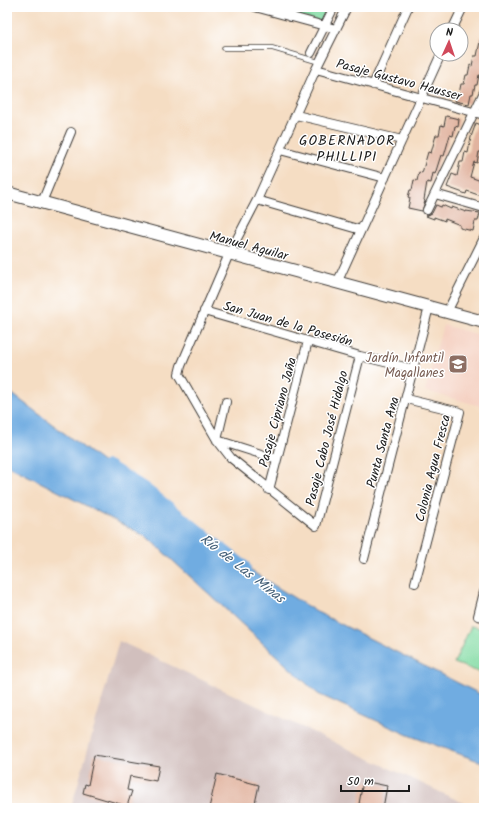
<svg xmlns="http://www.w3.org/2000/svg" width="491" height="815" font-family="Kalam,sans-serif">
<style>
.built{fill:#f5d2c3}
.industrial{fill:#d1bfbd}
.green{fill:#7fdaa1;stroke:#4e7b5e}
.water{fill:#6face1;stroke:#46647e}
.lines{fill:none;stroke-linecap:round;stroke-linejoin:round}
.river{stroke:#6face1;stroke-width:16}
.building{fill:#e1b39f}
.lane-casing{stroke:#3d3935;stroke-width:5.5}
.street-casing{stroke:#3d3935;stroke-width:10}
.secondary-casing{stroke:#3d3935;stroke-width:14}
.lane{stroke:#fff;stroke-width:4}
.street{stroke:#fff;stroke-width:8}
.secondary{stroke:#fff;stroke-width:12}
.labels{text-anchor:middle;stroke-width:3;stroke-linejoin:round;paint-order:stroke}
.street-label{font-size:13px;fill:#1c1c1c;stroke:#fff}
.education-label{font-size:13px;fill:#785e54;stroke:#fff;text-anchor:end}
.neighbourhood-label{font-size:14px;letter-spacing:1px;fill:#1c1c1c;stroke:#fff}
.water-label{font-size:14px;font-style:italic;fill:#415d75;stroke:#fff}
</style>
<rect width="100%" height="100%" fill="#fff"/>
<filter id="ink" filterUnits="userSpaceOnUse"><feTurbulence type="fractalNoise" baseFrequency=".025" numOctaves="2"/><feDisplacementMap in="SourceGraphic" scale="8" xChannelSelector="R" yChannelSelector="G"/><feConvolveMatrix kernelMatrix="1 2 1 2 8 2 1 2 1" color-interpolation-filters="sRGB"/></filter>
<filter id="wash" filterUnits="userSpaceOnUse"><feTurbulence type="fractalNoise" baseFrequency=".012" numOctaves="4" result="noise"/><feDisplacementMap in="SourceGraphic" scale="16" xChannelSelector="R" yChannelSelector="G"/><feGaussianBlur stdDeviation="0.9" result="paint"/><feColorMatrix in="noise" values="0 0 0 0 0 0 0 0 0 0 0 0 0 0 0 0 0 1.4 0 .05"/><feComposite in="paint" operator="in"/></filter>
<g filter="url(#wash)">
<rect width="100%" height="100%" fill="#f5ddc3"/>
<path class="built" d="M443 325 484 336V407L425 391Z"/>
<path class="industrial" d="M119 641 474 808H71Z"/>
<path class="green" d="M296 7H328L321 22 294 15Z
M471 626 484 629V674L454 663Z"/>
<path class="water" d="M7 390 226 555 315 611 484 696V763L408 735 318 694 147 537 7 465Z"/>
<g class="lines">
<path class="river" d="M108 468 143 490 243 568"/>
</g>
<g id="blocks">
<path class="building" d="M481 37H484V66L482 76 479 75 477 85H475L473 94H471L469 104 455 101 457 93 459 94 461 84H464L466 75H468L470 65 472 66 474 56H477Z
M446 116 459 119 458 127 455 126 453 136 450 135 444 156 441 155 435 174 433 173 431 183 427 182 424 200 425 201 422 211 408 208 410 198 408 197 410 190H412L414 180 417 181 419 172 422 173 428 152 431 153 436 135H439L441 125 444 126Z
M476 123 484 126V141L482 152H479L477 163 474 162 470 177 484 182V197L467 191 466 194 447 187 452 174 457 176 460 162H463L465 152 468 153 471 137Z
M436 205 441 207 442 205 451 209 452 207 466 212V211L480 213 478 221H475L473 231 460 228V225L445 219V221L434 217V219L426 216 432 213Z
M94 755 159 766 156 781 130 776 127 790 132 791 127 806 83 793 85 784 88 785Z
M217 774 259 785 254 808H209Z
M363 781 387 786 383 808 359 804Z"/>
</g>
</g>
<g filter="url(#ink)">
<use href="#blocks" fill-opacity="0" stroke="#3d3935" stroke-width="1"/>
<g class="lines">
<defs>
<path id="lane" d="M224 48H272L319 62"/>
<path id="street" d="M255 7 336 29
M347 7 316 69 257 200 229 254 181 366 179 374 217 440 231 458 316 526 360 356
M290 17 293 7
M452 30 463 7
M311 53 334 7
M316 69 484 115
M373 85 408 7
M296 115 402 140
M280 150 385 178
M435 194 484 208
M257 200 361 230
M42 202 71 132
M427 210 484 92
M337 283 441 54
M204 311 360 356 413 369
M447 312 484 238
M406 399 460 412 415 583
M226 402 217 440 277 459
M269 490 308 341
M364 559 429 307
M484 592 478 616 484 617"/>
<path id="secondary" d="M7 193 484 322"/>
</defs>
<use href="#lane" class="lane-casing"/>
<use href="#street" class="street-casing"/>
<use href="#secondary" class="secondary-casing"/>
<use href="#lane" class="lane"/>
<use href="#street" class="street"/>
<use href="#secondary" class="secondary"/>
</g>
</g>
<defs>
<symbol id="school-square" viewBox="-11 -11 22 22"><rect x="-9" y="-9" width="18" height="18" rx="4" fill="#8d6e63" stroke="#fff"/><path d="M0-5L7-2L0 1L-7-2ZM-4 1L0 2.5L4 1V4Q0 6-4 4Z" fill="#fff"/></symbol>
</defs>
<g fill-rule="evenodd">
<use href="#school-square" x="447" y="353" width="22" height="22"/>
</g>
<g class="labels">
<g class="street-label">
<text transform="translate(399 79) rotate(15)" y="5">Pasaje Gustavo Hausser</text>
<text transform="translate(249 245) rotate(15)" y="5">Manuel Aguilar</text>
<text transform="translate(288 323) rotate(16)" y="5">San Juan de la Posesión</text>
<text transform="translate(277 412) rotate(-75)" y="5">Pasaje Cipriano Jaña</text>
<text transform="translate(326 438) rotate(-76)" y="5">Pasaje Cabo José Hidalgo</text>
<text transform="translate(382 442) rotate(-75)" y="5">Punta Santa Ana</text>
<text transform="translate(432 468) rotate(-76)" y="5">Colonia Agua Fresca</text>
</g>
<g class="education-label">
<text x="444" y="362">Jardín Infantil<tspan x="444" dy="15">Magallanes</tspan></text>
</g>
<g class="neighbourhood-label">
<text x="347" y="145">GOBERNADOR<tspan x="347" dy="16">PHILLIPI</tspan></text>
</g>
<g class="water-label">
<text transform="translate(243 568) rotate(38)" y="5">Río de Las Minas</text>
</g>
</g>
<rect width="491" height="815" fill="none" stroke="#fff" stroke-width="24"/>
<g transform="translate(449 42) rotate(3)"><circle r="19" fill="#ffffff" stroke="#a4a4a4"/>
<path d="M0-3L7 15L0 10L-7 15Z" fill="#d1495b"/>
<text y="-6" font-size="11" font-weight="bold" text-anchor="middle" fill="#1c1c1c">N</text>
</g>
<path d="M341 785v6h68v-6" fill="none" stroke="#1c1c1c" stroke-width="2"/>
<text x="347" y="785" font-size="12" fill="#1c1c1c" stroke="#ffffff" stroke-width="3" paint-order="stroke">50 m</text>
</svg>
